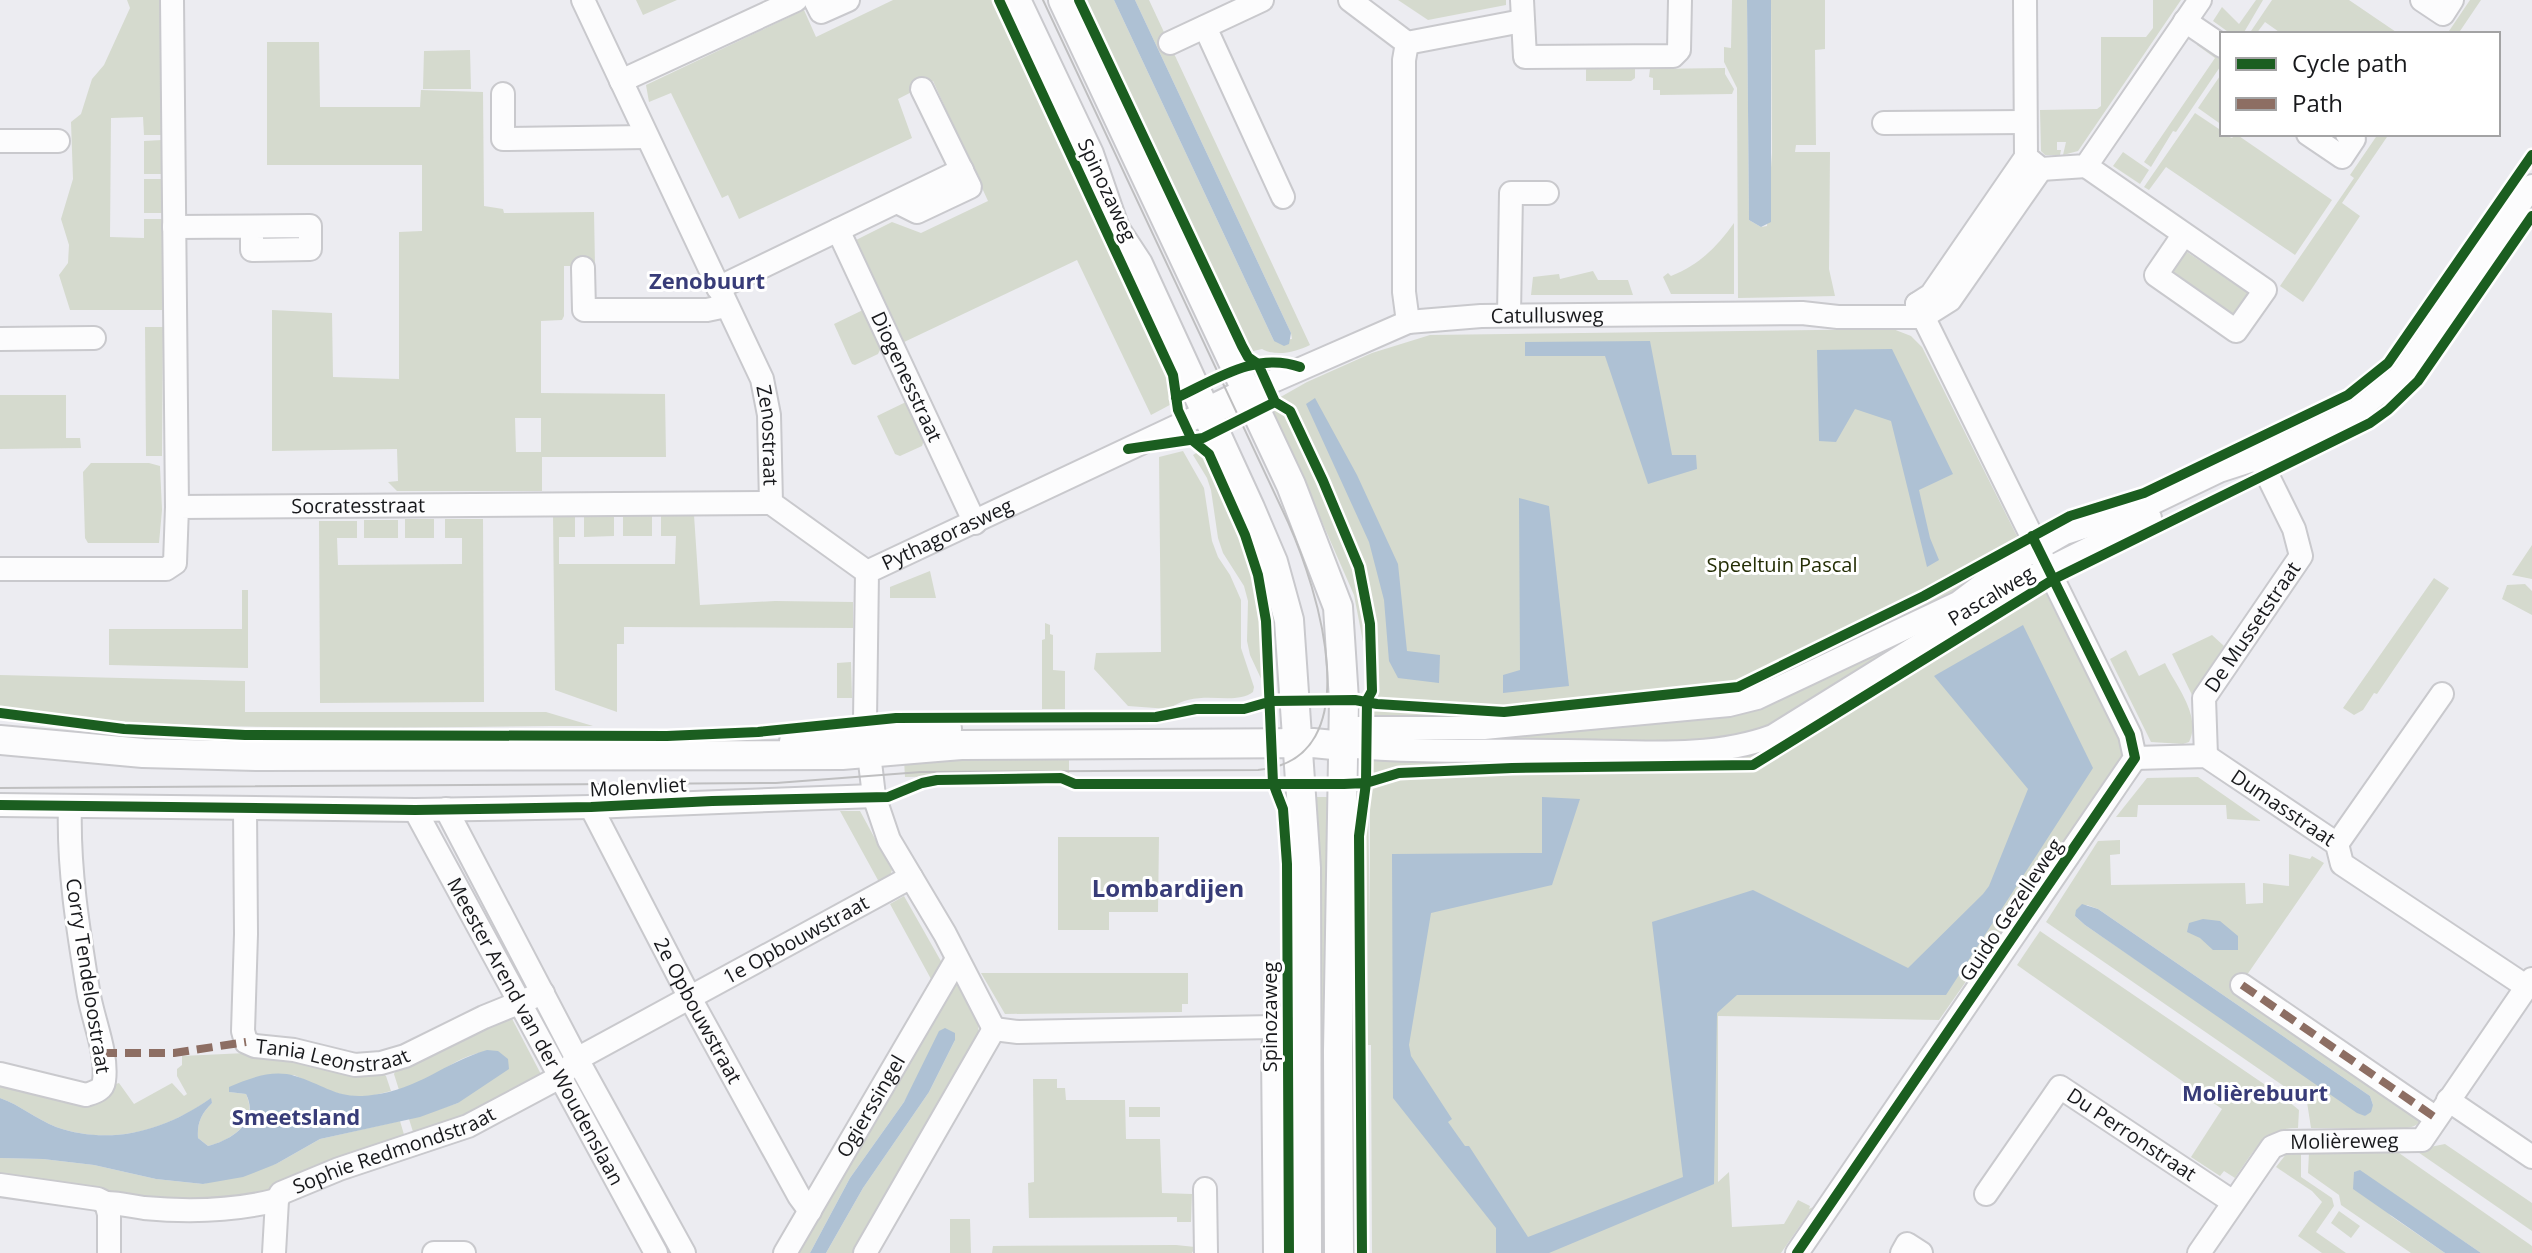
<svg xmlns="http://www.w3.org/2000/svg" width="2532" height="1253" font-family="'Open Sans',sans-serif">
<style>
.green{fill:#d5dace;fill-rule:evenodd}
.water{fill:#aec1d4}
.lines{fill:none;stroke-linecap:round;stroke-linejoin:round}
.minor-casing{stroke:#c9c9cd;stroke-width:26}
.major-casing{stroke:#c9c9cd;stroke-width:32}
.minor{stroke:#fcfcfd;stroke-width:22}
.major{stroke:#fcfcfd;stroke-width:28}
.tram{stroke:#bfbfc0;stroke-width:2}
.quiet{stroke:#8d6e63;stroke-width:8;stroke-dasharray:16 8;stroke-linecap:butt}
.cycleway-casing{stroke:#fff;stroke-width:15}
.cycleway{stroke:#1b5e20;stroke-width:10}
.labels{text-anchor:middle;stroke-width:6;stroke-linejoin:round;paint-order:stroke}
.street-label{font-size:20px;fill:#18191c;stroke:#fff}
.park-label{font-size:20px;fill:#242e05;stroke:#fff}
.neighbourhood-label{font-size:22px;font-weight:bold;fill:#383c78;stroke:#fff}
.quarter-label{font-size:24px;font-weight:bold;fill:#383c78;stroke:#fff}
</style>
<rect width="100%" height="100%" fill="#ececf1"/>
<path class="green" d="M127 0H162V135H144L143 117 111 118 110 237 144 238V219H162V310H70L59 275 68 263 69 245 61 219 73 179 71 122 81 114 92 79 104 65 130 8Z
M636 0H677L643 15Z
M893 0H996L1181 399 1151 415 1077 260 902 343 854 241 892 222 921 233 988 201 933 81 898 99 912 138 739 219 728 195 722 198 671 93 649 102 646 85 804 10 816 37Z
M1071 0H1114L1274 341 1292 339 1291 333 1135 0H1149L1310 345C1295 352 1277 357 1262 349L1237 355Z
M1398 0H1506V5L1428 20Z
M1732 0H1747L1749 220 1761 227 1767 226 1772 153 1771 0H1825V49L1815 50 1816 145H1796L1795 152H1830L1829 269 1835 296 1738 298 1737 88 1724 62V47L1731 48Z
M2153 0H2181L2078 151 2063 155 2066 142H2057V150H2061L2060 155H2045L2041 151 2040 110 2097 109 2101 106V37H2146L2153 28Z
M2256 0H2263L2243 34H2231L2213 21 2222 7 2239 24Z
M2272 0H2349L2399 34H2282L2265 22 2256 34H2249Z
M2470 0H2481L2458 34H2447Z
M2202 38 2222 52V64L2176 132 2173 131 2151 167 2144 162 2215 58 2197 45Z
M267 42H319L320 107H420L421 90 483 92 484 206 503 209 504 213 594 212 595 266H564V316L562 320 541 321V393L665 394 666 457H542V491H397L388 482 398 481 397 449 272 451V310L332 313 333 377 399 379V232L422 231V165H267ZM515 418H541V452H516Z
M470 50 471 89H423L424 51Z
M1725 68V74L1734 89 1732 94 1660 95V90H1653V78L1649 77 1650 69Z
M1635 69V78L1631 81H1586V69Z
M2222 73V125L2198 108Z
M2195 113 2222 131V134L2232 138 2236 134 2332 200 2295 255 2166 167 2149 190 2144 187Z
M2378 134H2389L2342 203 2360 216 2303 302 2280 286 2354 178 2350 175Z
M162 140V174H144V141Z
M2123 152 2149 170 2140 184 2113 166Z
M144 179H162V213H144Z
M1734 223V294H1671L1663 277 1668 273 1671 276C1699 265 1717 247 1734 223Z
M2181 248 2248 293 2249 299 2235 318 2171 280 2168 265Z
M1593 271 1598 280H1628L1633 295H1531L1533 277 1559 274 1560 279Z
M865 309 882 346 878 354 855 365 852 364 834 324Z
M145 327H163L162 456H146Z
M1893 329 1911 336 1922 347 2126 753 1939 1020 1718 1016V1182L1729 1172 1732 1227 1784 1224 1798 1200 1810 1206 1809 1209 1813 1207 1781 1253H1372L1371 1045H1364L1362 836 1368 800 1370 925V678L1354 595 1270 403 1307 382 1372 353 1430 335Z
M0 395H66V438H80L81 448 0 449Z
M908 401 925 438 922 446 900 456 895 454 877 416Z
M1201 450C1211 466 1218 483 1225 500 1256 567 1265 611 1264 685L1250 655 1247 641 1248 601 1244 586 1223 553 1218 538 1211 490 1207 478 1193 455Z
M1183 451 1204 488 1212 541 1218 557 1230 575 1241 600V648L1254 687 1253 692C1233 707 1198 687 1169 709L1128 706 1094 669 1096 653 1161 652 1159 457Z
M91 463H149L160 466 162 510 159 543H88L85 538 83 472Z
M623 515H652V536H623Z
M694 515 700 605 775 601 853 602V628L624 627V644H617V712L555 690 553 516H575V537H559V564H675L676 536H661V516Z
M584 516H614V536L584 537Z
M405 519H434V538H405Z
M445 519H483L484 702 320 703 319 521H357V538H337L338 565 462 564V538H445Z
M364 520H398V538H364Z
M2532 545V579L2512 575Z
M930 571 936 598H890V587Z
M2434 578 2449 588 2377 694 2374 693 2363 710 2354 715 2343 708Z
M2525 584 2532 591V615L2502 599 2507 585Z
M242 590H248V668L109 665V629H242Z
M1045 623 1050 625V634L1053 635V670L1065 671V709H1042V640L1045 639Z
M2212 635 2224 646 2192 695 2172 654Z
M2126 650 2139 676 2165 663C2176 686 2202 716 2189 742L2183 744 2151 742 2110 659Z
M851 662 852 698H837V663Z
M0 675 245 681V712H546L593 726C396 726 196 735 0 710Z
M1069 759V775L905 777 904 760Z
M2198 777 2261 821 2227 819 2226 805H2138L2137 817H2116L2147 778Z
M1308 797H1329L1330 1046H1315Z
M1350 797H1360L1355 837 1357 1046H1346Z
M840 811H860L892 870 890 876 879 882Z
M1058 837H1159L1158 912H1109V930H1058Z
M2120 840V854L2110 855 2111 885 2245 883 2246 904 2263 903V883L2289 886V854L2310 859 2312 856 2324 863 2238 988 2423 1116C2419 1127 2410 1128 2400 1129L2311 1128 2307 1102 2046 922 2098 841ZM2087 905 2098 909 2370 1096 2373 1105 2365 1116 2085 925 2075 916Z
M904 896 942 963 931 979 890 904Z
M2040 931 2283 1097 2299 1110 2298 1128C2264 1127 2253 1153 2235 1178L2224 1171 2220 1176 2191 1157 2222 1109 2017 965Z
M981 973H1188V1004H1182V1012L1005 1014Z
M957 979 979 1018 978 1035 854 1253H826L863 1188 929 1092 955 1040 921 1072 904 1102 850 1178 810 1253H791Z
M508 1011 544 1080 482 1114 414 1135 409 1119 458 1103 498 1051C459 1049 435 1082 399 1090L394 1074 398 1065Z
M269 1052 378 1069 386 1076 391 1091 371 1096H347L324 1089 294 1075 229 1092 246 1094C259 1122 232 1140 208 1146L198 1138C197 1123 201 1114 212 1103L210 1099C164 1131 111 1146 56 1127 36 1119 20 1105 0 1098V1081L106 1087 119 1083 134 1104 172 1083 184 1096 187 1094 177 1076V1069L182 1065V1056Z
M1290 1057H1299L1300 1253H1292Z
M1315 1057H1330L1331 1253H1316Z
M1346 1057H1357L1358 1188H1347Z
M1033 1079H1057V1088H1065L1066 1100H1125L1126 1139H1160L1162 1193 1192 1194 1191 1222H1177V1217L1029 1218 1028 1183 1034 1182Z
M1129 1107H1160V1117H1129Z
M400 1121 405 1138 302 1180 247 1199 140 1202 0 1179V1158L43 1159 94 1165 156 1179 203 1184 276 1164 320 1139Z
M2445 1144 2532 1203V1231L2415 1150Z
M2301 1152V1177L2332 1198 2334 1206 2316 1232 2346 1253H2322L2298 1236 2322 1202 2312 1191 2276 1167 2287 1153Z
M2309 1152 2399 1153 2532 1246V1253H2481L2360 1171 2354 1172 2391 1216 2445 1253H2411L2341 1205 2339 1195 2308 1173Z
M2339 1211 2360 1226 2351 1238 2331 1223Z
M950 1219H970L971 1253H950Z
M1176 1245 1195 1247 1192 1253H992L993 1246Z"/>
<path class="water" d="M1114 0H1135L1291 333 1289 344 1284 346 1274 341Z
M1747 0H1771V222L1761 227 1749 220Z
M1650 341 1672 455H1696L1697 469 1648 484 1605 356H1525V342Z
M1892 349 1953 474 1919 490 1930 538 1939 560 1927 567 1891 421 1855 409 1836 442 1819 441 1817 350Z
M1315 398 1357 475 1398 564 1407 651 1440 655 1439 683 1398 678 1389 661 1384 600 1369 542 1306 404Z
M1519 498 1549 506 1569 686 1503 693V675L1520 670Z
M2023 625 2093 768 1946 995H1737L1717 1013 1714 1184 1549 1253H1496V1228L1393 1098 1392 854 1542 853V797L1580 799 1552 885 1431 913 1409 1045 1411 1056 1452 1119 1448 1122 1465 1146H1469L1528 1237 1683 1177 1652 922 1753 890 1908 968 1983 894 1989 886 2028 789 1934 676Z
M2082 904 2098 909 2370 1096 2373 1105 2371 1112 2365 1116 2357 1113 2085 925 2075 916 2076 910Z
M2203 919 2220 921 2238 936V950H2213L2200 938 2187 932 2189 923Z
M945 1028 955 1033V1040L929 1092 863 1188 826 1253H810L850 1178 904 1102 939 1031Z
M487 1050 498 1051 508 1059 509 1069 458 1103 420 1117 320 1139 276 1164 243 1177 203 1184 156 1179 94 1165 43 1159 0 1158V1098C20 1105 36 1119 56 1127 111 1146 164 1131 211 1098L212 1103C201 1114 197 1123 198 1138L208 1146C232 1140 260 1122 246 1094L229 1092V1087C250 1078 273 1069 295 1076 325 1085 338 1100 372 1095 420 1089 443 1063 487 1050Z
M2360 1170 2481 1253H2445L2353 1189 2354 1172Z"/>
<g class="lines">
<defs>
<g id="minor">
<path d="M172 0 177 507"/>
<path id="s1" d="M583 0 762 379 769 415 771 503 867 572"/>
<path d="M815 0 821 12 848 0"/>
<path d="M1350 0 1407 43"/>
<path d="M1522 0 1525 57 1673 56 1679 50 1680 0"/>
<path d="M2025 0 2026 157 2036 165"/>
<path d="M2422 0 2443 14 2452 0"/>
<path d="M2185 21 2222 46"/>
<path d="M1205 27 1283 197"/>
<path d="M1170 43 1262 0"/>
<path d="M1407 43 1404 60V292L1408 322"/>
<path d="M1407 43 1522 21"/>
<path d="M621 81 796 0"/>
<path d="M503 94V139L647 137"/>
<path d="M1884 123 2025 122"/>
<path d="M2308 134 2342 157 2354 139 2347 134"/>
<path d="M0 141H58"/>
<path d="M2086 166 2265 290 2236 331 2156 275 2184 234"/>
<path d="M2041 169 2086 166 2200 0"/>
<path d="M897 202 917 212 970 187 922 89"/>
<path d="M174 227 310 226V249L252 250V227"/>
<path id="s2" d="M838 230 975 523"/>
<path d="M583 268 584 310H707L726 306"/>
<path d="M718 288 962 170"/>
<path d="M1917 304 1931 295 2026 157"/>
<path d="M1509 315 1511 193H1547"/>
<path d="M1923 317 1950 300 2041 169"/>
<path d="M0 339 94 338"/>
<path id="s3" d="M1248 392 1408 322 1481 316 1802 313 1838 317H1923"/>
<path id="s4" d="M0 569H166L175 563 177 507 771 503"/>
<path d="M1344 728H1484L1729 705 1757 698 1958 603 2007 566 2065 533 2140 509 2219 471 2259 458 2357 411 2402 375 2532 186"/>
<path d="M1344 746C1417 753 1492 750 1566 751 1634 751 1709 760 1773 736L2016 585 2150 518"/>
<path id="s5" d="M2206 756 2204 698 2301 556 2294 529 2259 458"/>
<path id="s6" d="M2135 758 2206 756 2337 844 2342 864 2527 987"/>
<path d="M0 805 415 810 591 807 874 796"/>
<path id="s7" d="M591 807 690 998 799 1196 810 1211"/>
<path id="s8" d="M245 809 246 934 243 1031 246 1042 255 1046 294 1050 355 1065 381 1063 405 1056 484 1017 543 993"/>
<path d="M446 809 577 1059 684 1253"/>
<path id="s9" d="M415 810 656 1253"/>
<path d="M2337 844 2442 694"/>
<path d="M2242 985 2436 1118"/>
<path id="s10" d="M994 1029 945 934 889 840 874 796 865 720 867 572 1205 413"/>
<path d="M994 1029 1018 1032 1275 1027"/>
<path d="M0 1074 86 1095C95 1092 103 1090 104 1081 108 1052 92 1018 88 990 78 929 68 867 70 806"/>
<path d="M2448 1100 2532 1157"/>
<path d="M0 1185 98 1199 106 1203 109 1214V1253"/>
<path d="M1205 1189 1206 1253"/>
<path id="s11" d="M1986 1194 2060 1087 2233 1202"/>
<path d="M106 1203C119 1203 131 1206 144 1208 188 1212 234 1211 277 1200"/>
<path id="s12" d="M274 1253 277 1200 281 1193 339 1169 468 1126 560 1077 577 1059 911 877"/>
<path d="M434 1253H464"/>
<path id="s13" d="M785 1253 957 959"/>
<path d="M865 1253 994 1029"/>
<path d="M1275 1253 1273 1052 1275 1027 1287 1016 1306 992"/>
<path d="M1797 1253 2135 758 2130 735 1917 304"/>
<path d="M1902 1253 1907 1244 1921 1253"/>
<path id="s14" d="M2199 1253 2272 1147 2284 1142 2422 1140 2532 979"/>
</g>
<path id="major" d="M1016 0 1089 154 1115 229 1138 264 1250 508 1273 562 1289 620 1306 868 1307 1253
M1063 0 1291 485 1338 607 1344 700 1338 1051 1339 1253
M1205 413 1248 392
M0 740 143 753 256 756 842 755 961 745 1313 743 1344 746
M794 741 866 731 947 729"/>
</defs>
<use href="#minor" class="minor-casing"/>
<use href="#major" class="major-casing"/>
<use href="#minor" class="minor"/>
<use href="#major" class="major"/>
<path class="tram" d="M0 788 776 783 921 772 1258 770C1373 760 1317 587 1288 522L1043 0"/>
<path class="quiet" d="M2242 985 2436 1118
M101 1053H174L246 1042"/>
<defs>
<path id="cycleway" d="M999 0 1173 375 1178 410 1192 440 1209 454 1245 535 1258 575 1266 621 1273 783 1283 809 1287 864 1289 1253
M1079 0 1242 346 1248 357 1258 364 1275 402 1290 411 1323 481 1359 567 1370 624 1372 691 1367 700 1366 783 1359 836 1362 1253
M1176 398C1215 380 1256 351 1300 367
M1128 449 1203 438 1275 402
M0 713 124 729 245 735 667 736 758 732 896 718 1156 717 1196 709H1244L1272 701 1355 700 1377 704 1504 712 1738 687 1924 596 2070 516 2144 493 2348 395 2388 363 2532 155
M0 805 415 810 591 807 712 801 888 797 922 783 937 780 1061 778 1075 784H1344L1366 783 1399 773 1512 768 1753 765 2054 579 2370 423 2388 410 2418 381 2532 216
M1797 1253 2135 758 2130 735 2032 536"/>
</defs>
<use href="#cycleway" class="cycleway-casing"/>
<use href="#cycleway" class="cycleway"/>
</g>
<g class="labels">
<g class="street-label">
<text transform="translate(1107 190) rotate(65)" y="7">Spinozaweg</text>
<text dy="7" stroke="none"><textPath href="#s3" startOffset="314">Catullusweg</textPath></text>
<text dy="7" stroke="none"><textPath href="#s2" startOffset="162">Diogenesstraat</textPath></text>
<text dy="7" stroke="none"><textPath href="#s1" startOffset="476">Zenostraat</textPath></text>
<text dy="7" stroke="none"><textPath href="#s4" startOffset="414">Socratesstraat</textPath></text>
<text dy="7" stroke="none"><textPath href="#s10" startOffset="576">Pythagorasweg</textPath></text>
<text transform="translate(1991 596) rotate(-31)" y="7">Pascalweg</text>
<text dy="7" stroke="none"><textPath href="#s5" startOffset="144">De Mussetstraat</textPath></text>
<text transform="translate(638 787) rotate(-3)" y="7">Molenvliet</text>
<text dy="7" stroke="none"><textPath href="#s6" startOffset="164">Dumasstraat</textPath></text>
<text transform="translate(2011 910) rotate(-56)" y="7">Guido Gezelleweg</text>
<text dy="7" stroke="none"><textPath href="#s12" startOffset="638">1e Opbouwstraat</textPath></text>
<text transform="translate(88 976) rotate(81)" y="7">Corry Tendeloostraat</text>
<text dy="7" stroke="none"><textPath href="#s7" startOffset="230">2e Opbouwstraat</textPath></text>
<text transform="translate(1270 1017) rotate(-90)" y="7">Spinozaweg</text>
<text dy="7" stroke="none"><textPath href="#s9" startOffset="252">Meester Arend van der Woudenslaan</textPath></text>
<text dy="7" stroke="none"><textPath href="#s8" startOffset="322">Tania Leonstraat</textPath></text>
<text dy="7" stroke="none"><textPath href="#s13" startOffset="170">Ogierssingel</textPath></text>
<text dy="7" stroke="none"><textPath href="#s11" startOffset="216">Du Perronstraat</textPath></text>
<text dy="7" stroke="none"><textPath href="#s14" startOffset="202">Molièreweg</textPath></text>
<text dy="7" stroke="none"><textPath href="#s12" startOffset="182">Sophie Redmondstraat</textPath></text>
</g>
<g class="park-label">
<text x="1782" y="572">Speeltuin Pascal</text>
</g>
<g class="neighbourhood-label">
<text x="707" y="289">Zenobuurt</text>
<text x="2255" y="1101">Molièrebuurt</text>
<text x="296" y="1125">Smeetsland</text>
</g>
<g class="quarter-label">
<text x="1168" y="897">Lombardijen</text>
</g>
</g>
<rect x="2220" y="32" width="280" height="104" fill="#ffffff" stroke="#a3a3a4" stroke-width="2"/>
<rect x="2236" y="58" width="40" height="12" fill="#1b5e20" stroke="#a3a3a4" stroke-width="2"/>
<text x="2292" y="72" font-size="24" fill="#18191c">Cycle path</text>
<rect x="2236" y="98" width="40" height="12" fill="#8d6e63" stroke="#a3a3a4" stroke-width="2"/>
<text x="2292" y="112" font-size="24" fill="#18191c">Path</text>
</svg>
